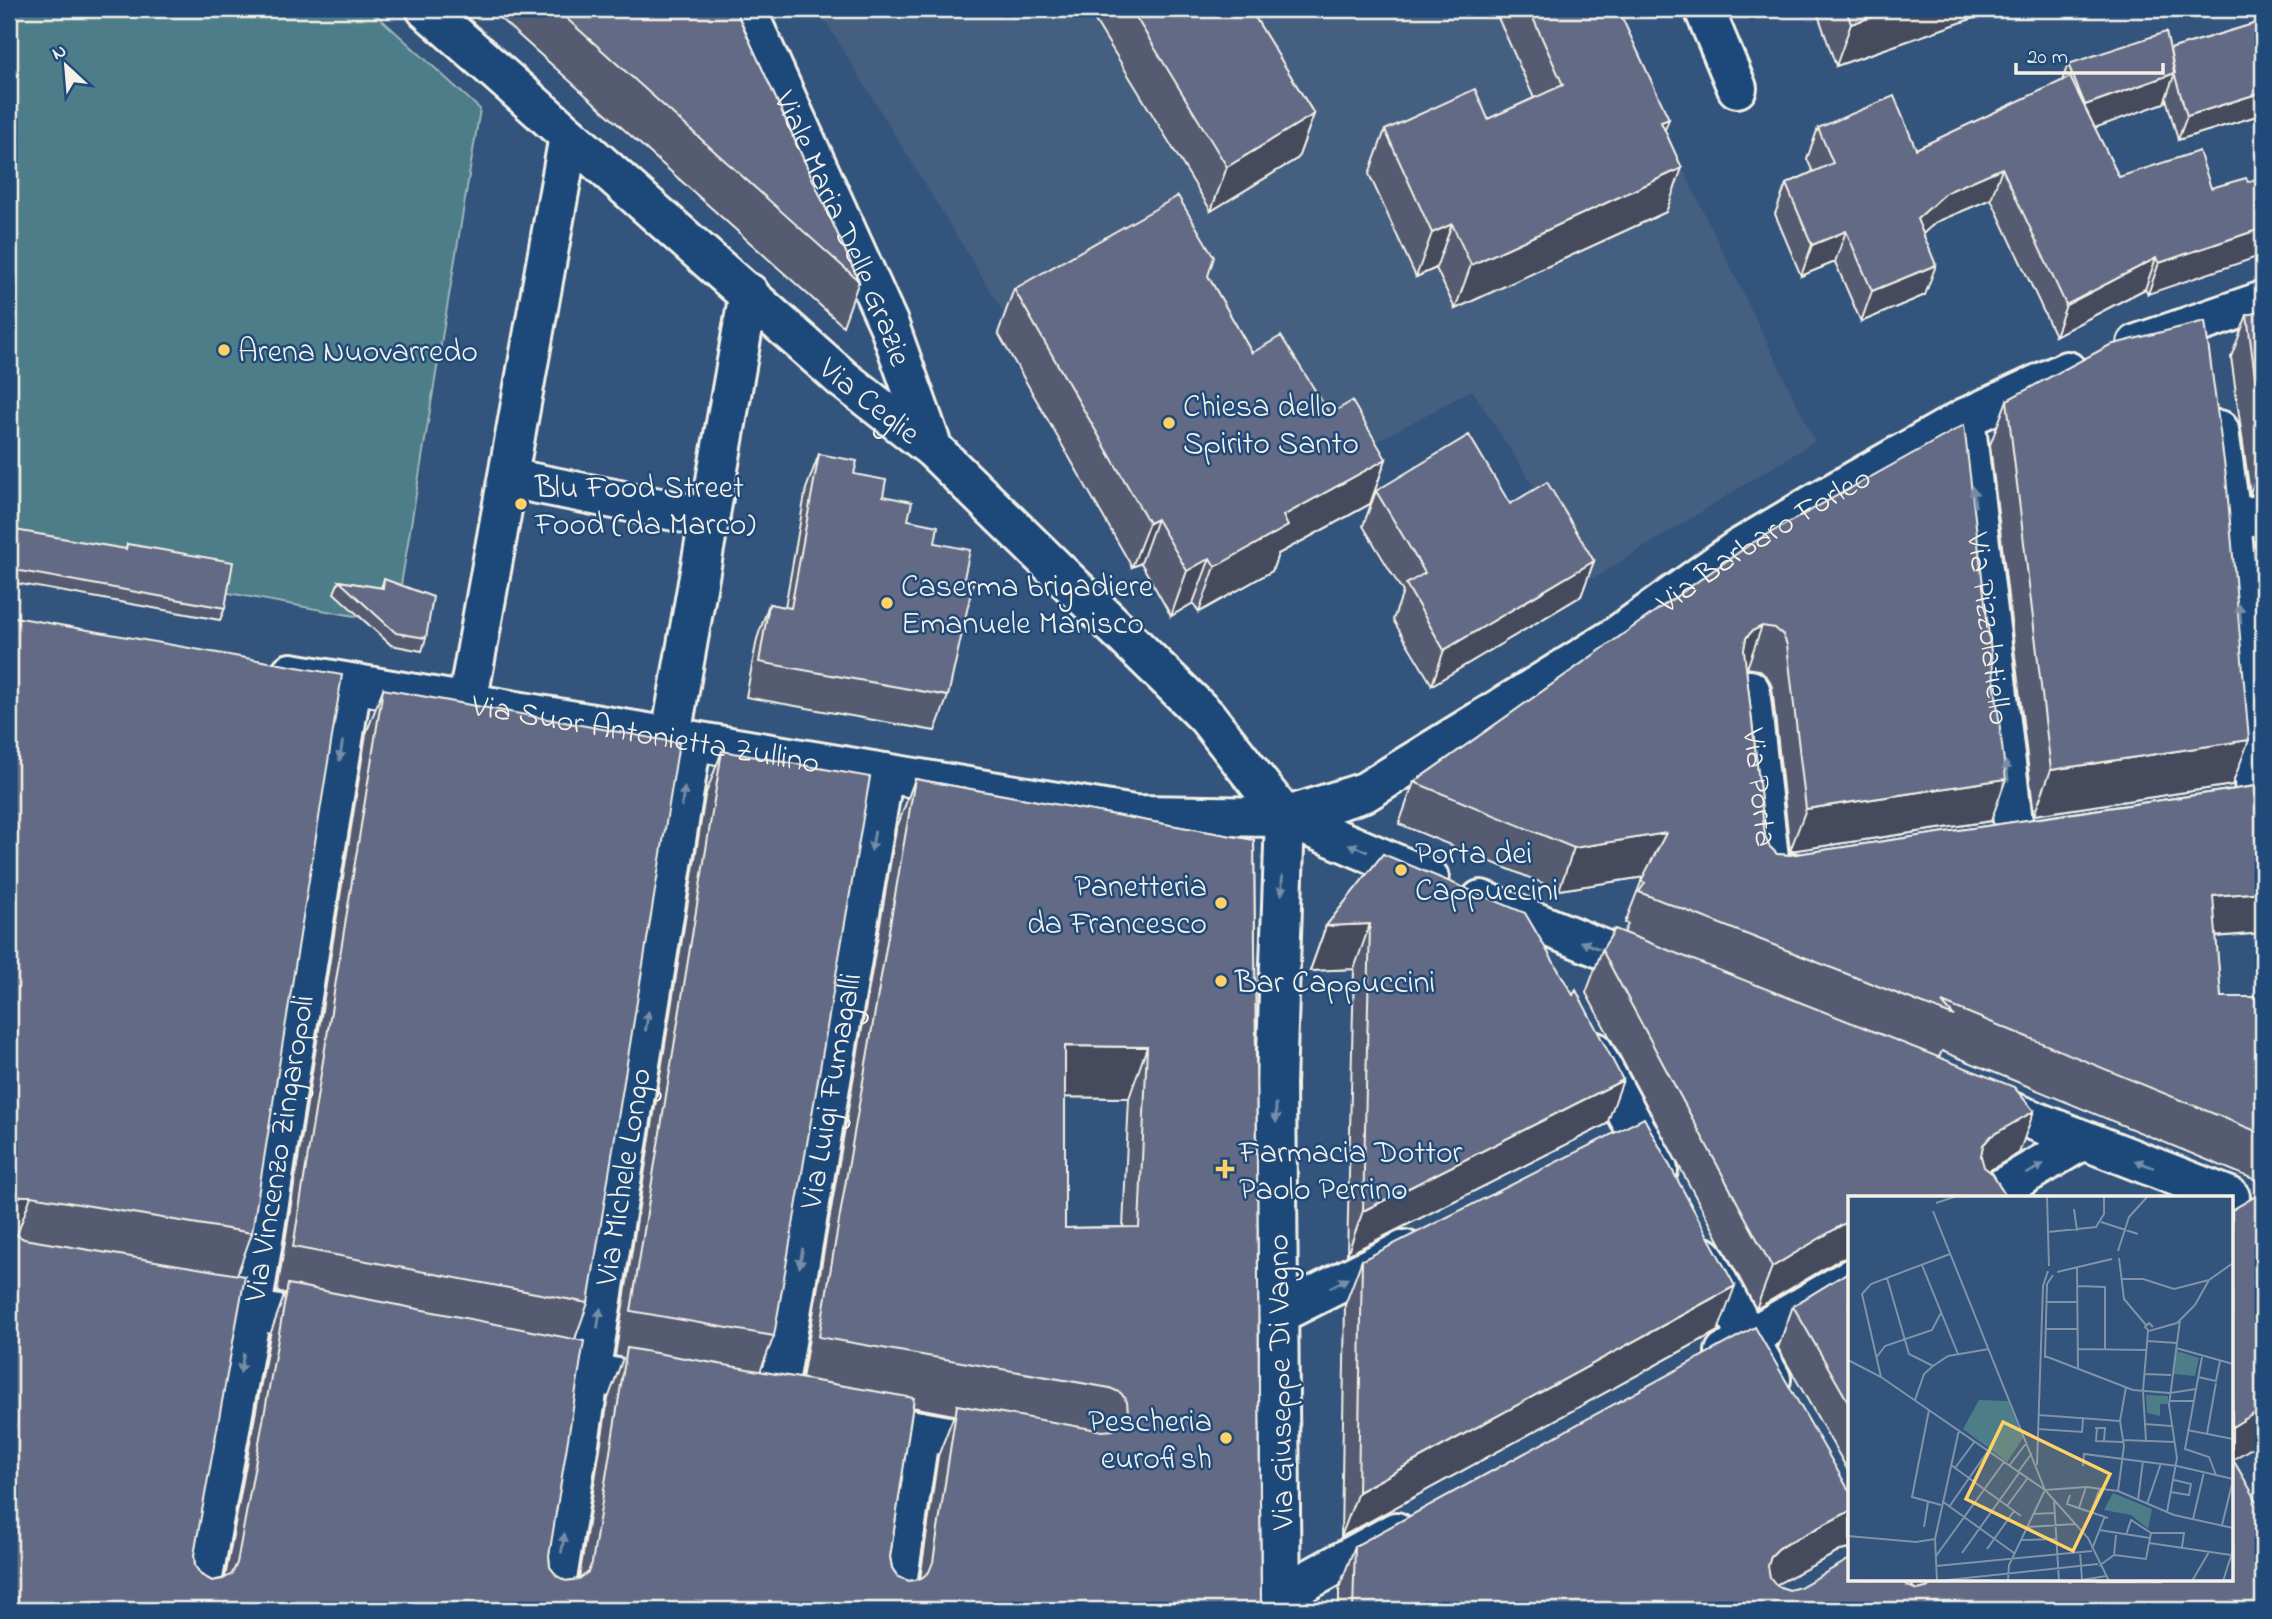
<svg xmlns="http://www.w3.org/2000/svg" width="2272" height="1619" font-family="'Indie Flower',sans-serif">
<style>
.built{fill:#455e81}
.pitch{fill:#4d7d88;stroke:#a0b7b8;stroke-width:2}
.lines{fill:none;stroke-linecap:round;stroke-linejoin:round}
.minor-casing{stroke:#f4f1e8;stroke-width:44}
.tertiary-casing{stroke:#f4f1e8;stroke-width:44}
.secondary-casing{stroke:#f4f1e8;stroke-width:44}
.minor{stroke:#1f4a7a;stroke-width:38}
.tertiary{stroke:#1f4a7a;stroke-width:38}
.secondary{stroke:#1f4a7a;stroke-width:38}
.wall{fill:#555c72;stroke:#f4f1e8;stroke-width:2;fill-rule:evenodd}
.shaded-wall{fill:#454b5d;stroke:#f4f1e8;stroke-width:2}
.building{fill:#636b85;stroke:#f4f1e8;stroke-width:2;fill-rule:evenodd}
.oneway{fill:#748da6}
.poi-dot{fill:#ffd166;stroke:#1f4a7a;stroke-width:2.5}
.labels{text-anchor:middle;stroke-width:5;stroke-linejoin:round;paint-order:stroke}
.street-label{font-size:32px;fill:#f4f1e8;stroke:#1f4a7a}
.poi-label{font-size:32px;fill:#f4f1e8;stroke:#1f4a7a;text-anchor:start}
.inset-road{fill:none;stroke:#8093a8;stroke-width:2}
.view{fill:#ffd166;fill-opacity:0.15;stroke:#ffd166;stroke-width:3.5}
.inset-edge{fill:none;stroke:#f4f1e8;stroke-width:3.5}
</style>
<rect width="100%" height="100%" fill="#33547d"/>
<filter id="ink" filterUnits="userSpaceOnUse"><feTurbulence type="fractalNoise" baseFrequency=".0143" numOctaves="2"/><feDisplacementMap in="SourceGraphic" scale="14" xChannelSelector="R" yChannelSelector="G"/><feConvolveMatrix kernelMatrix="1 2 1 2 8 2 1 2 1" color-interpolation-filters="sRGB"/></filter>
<g filter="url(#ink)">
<path class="built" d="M818 9H1605L1815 441 1593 579 1472 390 1316 474 1179 223 1005 315Z"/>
<path class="pitch" d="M9 9H370L480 109 391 645 360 617 9 553Z"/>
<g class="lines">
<defs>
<g id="minor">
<path d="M1704 9 1737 88"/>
<path id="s1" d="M1965 418 2015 839"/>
<path d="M2219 430 2231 518 2256 804"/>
<path d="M508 478 710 518"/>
<path d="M2231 518 2263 515"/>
<path id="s2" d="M1750 690 1771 876 1792 873"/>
<path d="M467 704 569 136"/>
<path d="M671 736 749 293"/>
<path d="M1593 1051 1658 1170"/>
<path d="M1987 1197 2083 1140"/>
<path d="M1704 1257 1771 1379"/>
<path d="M187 1298 327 1324"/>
<path d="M1278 1314 1405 1250"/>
<path d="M1725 1352 1850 1279"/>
<path d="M527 1362 668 1387"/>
<path id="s3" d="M775 1406 884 773"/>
<path d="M858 1420 999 1445"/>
<path d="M1281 1595 1396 1532"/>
<path id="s4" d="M197 1610 252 1309 352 684"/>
<path id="s5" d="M552 1610 692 741"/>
<path d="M893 1610 920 1431"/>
</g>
<g id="tertiary">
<path id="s6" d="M746 9 889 325 933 449"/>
<path d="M2137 344 2263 301"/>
<path id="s7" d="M1285 817 1365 792 1614 638 1737 550 1814 504 1965 418 2067 371"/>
<path d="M1285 817 1429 878"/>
<path d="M1481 900 1652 969"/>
<path d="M1981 1100 2230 1197"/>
<path d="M1281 1610 1276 1084 1285 817"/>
</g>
<g id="secondary">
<path id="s8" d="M426 9 843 379 933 449 1207 717 1285 817"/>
<path id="s9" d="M291 673 1134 815 1285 817"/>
</g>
</defs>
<use href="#minor" class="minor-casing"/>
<use href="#tertiary" class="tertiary-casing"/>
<use href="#secondary" class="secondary-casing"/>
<use href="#minor" class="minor"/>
<use href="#tertiary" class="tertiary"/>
<use href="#secondary" class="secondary"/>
</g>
<path class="wall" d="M496 9H735L859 281 843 326 494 13Z
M1088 9H1257L1254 16 1314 114 1298 158 1211 211Z
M1494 9H1618L1664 130 1666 212 1455 309 1436 268 1416 277 1369 174 1385 130 1488 119 1534 98Z
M1816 9H1992L1991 12 1836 66Z
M2263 21V114L2178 140 2166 98 2164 103 2094 127 2119 177 2211 188 2148 294 2145 289 2055 336 1991 199 1936 222 1923 234 1925 295 1861 322 1835 262 1801 276 1775 214 1786 184 1813 172 1807 159 1818 128 1916 149 2062 81 2068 64 2170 49Z
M1208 276 1252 353 1386 459 1370 504 1278 554 1272 571 1199 612 1193 603 1171 616 1141 563 1132 567 998 333 1014 289Z
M2263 311V495L2250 494 2231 357 2247 315Z
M2007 400 2232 785 2034 815 1990 445Z
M819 454 854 474 883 496 908 520 935 543 964 578 948 696 935 731 746 697 757 639 769 604 785 607 806 489Z
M1376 491 1510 504 1594 561 1581 596 1432 685 1393 620 1403 592 1363 526Z
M2263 514V636L2255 538Z
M9 529 225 608 220 620 9 582Z
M1752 543 1991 821 1790 851 1772 687 1768 678 1759 670 1747 668 1746 669 1765 836 1769 846 1777 854 1790 855 2263 785V933L2216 937 2221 997H2263V1183L1942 1051 1939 1057 2019 1153 1989 1171 1850 1197 1839 1260 1756 1309 1586 993 1602 950 1624 933 1628 924 1625 923 1643 877 1559 890 1399 824 1414 782Z
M384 579 426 638 422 651 391 645 334 593 339 581 381 588Z
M9 616 252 1233 237 1275 194 1555 195 1566 201 1575 212 1581 225 1578 270 1335 285 1293 277 1292 366 734 383 689 588 1303 575 1339 549 1556 550 1567 557 1576 566 1581 579 1579 608 1399 623 1358 615 1356 705 796 722 751 774 1336 760 1372 802 1379 896 830 915 779 1254 840 1261 1610H9ZM1065 1097 1129 1098 1123 1227 1065 1228ZM912 1407 954 1415 938 1456 920 1579 909 1581 898 1577 892 1568 890 1557Z
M1383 854 1607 1124 1347 1255 1354 969 1310 971 1326 926Z
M2263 1192V1441L2232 1459 2263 1610H1339V1588L1355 1546 1847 1487 1850 1491V1549L1840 1551 1776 1584 1777 1586 1789 1590 1907 1586 1914 1589 1909 1579H2068L2070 1581 2232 1579V1210Z
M1362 1260 1718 1331 1341 1537 1345 1305Z
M1850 1271V1474L1778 1348 1793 1306Z"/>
<path class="shaded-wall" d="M1235 9H1257L1243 47Z
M1895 9H1992L1991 12 1836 66 1851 24Z
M2175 73 2164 103 2075 135 2085 105Z
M2263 92V114L2178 140 2187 116Z
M1314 114 1298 158 1211 211 1227 167Z
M1669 119 1653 162 1661 122Z
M1682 168 1666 212 1455 309 1471 265Z
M2002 168 1991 199 1936 222 1906 249 1917 219 1947 192Z
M1452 224 1436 268 1416 277 1432 233Z
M2263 228V255L2148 294 2159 263Z
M1846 231 1835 262 1801 276 1812 245Z
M2156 258 2145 289 2055 336 2066 305Z
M1936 265 1925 295 1861 322 1872 291Z
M2263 457V495L2250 494Z
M1386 459 1370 504 1278 554 1272 571 1199 612 1215 567 1283 516Z
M1157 519 1141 563 1132 567 1149 523Z
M1210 558 1193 603 1171 616 1187 571Z
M1594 561 1581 596 1432 685 1444 650Z
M1762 626 1747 668 1737 673 1746 638 1752 631Z
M2249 740 2232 785 2034 815 2051 770Z
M2006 779 1991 821 1790 851 1806 809Z
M1666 833 1651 876 1559 890 1574 848Z
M2263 892V933L2198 938 2213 896Z
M1370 924 1354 969 1310 971 1326 926Z
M1065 1046 1147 1047 1129 1098 1046 1097Z
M1623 1080 1607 1124 1347 1255 1363 1211Z
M2034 1111 2019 1153 1975 1179 1983 1145 1991 1136Z
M21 1196H31L13 1246 9 1247V1208L11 1203Z
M1850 1220V1257L1839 1260 1756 1309 1772 1267Z
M1735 1286 1718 1331 1341 1537 1358 1492Z
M2263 1408V1441L2232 1460V1427Z
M1850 1511V1549L1840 1551 1764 1591 1756 1598 1771 1556 1779 1548Z"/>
<path class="building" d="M556 9H735L859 281Z
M1131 9H1250L1314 114 1227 167Z
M1529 9H1618L1669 119 1661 122 1682 168 1471 265 1452 224 1432 233 1385 130 1475 89 1488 119 1563 85Z
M1846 9H1895L1851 24Z
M2263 21V92L2187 116 2174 73 2170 49Z
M2166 32 2175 73 2085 105 2068 64Z
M2070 77 2119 177 2199 151 2211 188 2246 178 2248 182 2263 176V228L2159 263 2156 258 2066 305 2002 168 1947 192 1917 219 1936 265 1872 291 1846 231 1812 245 1786 184 1833 163 1818 128 1894 96 1916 149Z
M1178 196 1214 257 1208 276 1252 353 1281 336 1330 414 1352 401 1386 459 1283 516 1288 526 1215 567 1210 558 1187 571 1157 519 1149 523 1014 289Z
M2263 311V438L2247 315Z
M2205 321 2226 476 2249 740 2051 770 2007 400 2110 345Z
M1964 425 2006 779 1806 809 1787 645 1783 635 1775 628 1762 626 1752 631 1746 638 1744 650 1765 836 1769 846 1777 854 1790 855 2263 785V892L2213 896 2221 997H2263V1134L1942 1002 1954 1016 1639 892 1645 883 1641 881 1666 833 1574 848 1414 782 1752 543Z
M1469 435 1510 504 1547 482 1594 561 1444 650 1406 584 1425 573 1376 491Z
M819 454 857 461 854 474 886 480 883 496 912 502 908 520 938 526 935 543 970 550 964 578 974 579 948 696 759 662 769 604 791 608Z
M9 529 126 549 127 544 233 562 225 608 9 569Z
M384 579 433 597 426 638 396 633 339 581 383 588Z
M9 616 342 675 252 1233 31 1196H21L11 1203 9 1208Z
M383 689 679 743 588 1303 293 1247Z
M722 751 870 777 774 1336 631 1311Z
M915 779 1254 840 1261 1610H9V1227L13 1233 24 1239 245 1276 194 1555 195 1566 201 1575 212 1581 223 1579 232 1574 237 1563 288 1284 584 1341 549 1556 550 1567 557 1576 566 1581 579 1579 588 1572 592 1563 627 1348 914 1398 890 1557 892 1568 898 1577 909 1581 920 1579 929 1572 933 1562 957 1405 1103 1431 1113 1430 1123 1424 1128 1412 1127 1402 1121 1393 1110 1388 819 1337ZM1065 1046 1147 1047 1139 1227 1065 1228Z
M1383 854 1525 913 1573 995 1576 990 1623 1080 1363 1211 1370 924 1326 926Z
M1615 929 2014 1087 2034 1111 1991 1136 1983 1145 1981 1156 1984 1167 1993 1174 2006 1197H1850V1220L1772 1267 1602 950Z
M1644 1118 1735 1286 1358 1492 1362 1260Z
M2263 1192V1408L2232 1427V1210Z
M1850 1271V1405L1793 1306Z
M1755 1327 1847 1487 1850 1491V1511L1779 1548 1771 1556 1768 1566 1770 1577 1777 1586 1789 1590 1800 1587 1850 1559V1579H1902L1907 1586 1918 1590 1929 1587 1937 1579H2068L2070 1581 2073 1579H2232V1458L2257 1501 2263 1498V1610H1353L1355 1546Z"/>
<defs><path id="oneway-solid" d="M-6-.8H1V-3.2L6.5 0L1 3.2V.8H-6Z" transform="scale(1.75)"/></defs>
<g class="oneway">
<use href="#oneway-solid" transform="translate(1974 497) rotate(-97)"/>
<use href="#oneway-solid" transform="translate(2240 614) rotate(-95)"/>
<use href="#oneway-solid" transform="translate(341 751) rotate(99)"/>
<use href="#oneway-solid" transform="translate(2007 771) rotate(-97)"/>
<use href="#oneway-solid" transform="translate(683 797) rotate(-81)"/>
<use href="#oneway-solid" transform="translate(873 841) rotate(100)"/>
<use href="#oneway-solid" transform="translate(1358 848) rotate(-157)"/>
<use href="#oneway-solid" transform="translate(1282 885) rotate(92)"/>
<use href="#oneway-solid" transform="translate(1590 945) rotate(-158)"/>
<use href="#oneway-solid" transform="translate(647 1021) rotate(-81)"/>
<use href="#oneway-solid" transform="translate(1276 1113) rotate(89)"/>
<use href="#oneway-solid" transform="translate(2144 1164) rotate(-159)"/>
<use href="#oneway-solid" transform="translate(2035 1169) rotate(-31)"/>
<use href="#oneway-solid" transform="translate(801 1258) rotate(100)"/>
<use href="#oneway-solid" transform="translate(1339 1283) rotate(-27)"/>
<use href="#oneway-solid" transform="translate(599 1318) rotate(-81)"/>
<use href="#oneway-solid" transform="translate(242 1363) rotate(100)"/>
<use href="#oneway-solid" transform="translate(563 1543) rotate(-81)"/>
</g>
</g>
<g class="poi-dot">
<circle cx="224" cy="350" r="7"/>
<circle cx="1169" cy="423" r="7"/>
<circle cx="521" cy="504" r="7"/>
<circle cx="887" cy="603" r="7"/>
<circle cx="1401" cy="870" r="7"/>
<circle cx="1221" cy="903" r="7"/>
<circle cx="1221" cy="981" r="7"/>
<path d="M1221.5 1158.5h7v7h7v7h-7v7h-7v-7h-7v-7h7z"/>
<circle cx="1226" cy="1438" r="7"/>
</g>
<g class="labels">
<g class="street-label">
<text dy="11" stroke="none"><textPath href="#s6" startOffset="240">Viale Maria Delle Grazie</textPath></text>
<text dy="11" stroke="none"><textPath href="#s8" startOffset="592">Via Ceglie</textPath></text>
<text dy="11" stroke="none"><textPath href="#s7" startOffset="556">Via Barbaro Forleo</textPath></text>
<text dy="11" stroke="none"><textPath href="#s1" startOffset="212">Via Pizzolatiello</textPath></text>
<text dy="11" stroke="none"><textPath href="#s9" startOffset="360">Via Suor Antonietta Zullino</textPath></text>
<text dy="11" stroke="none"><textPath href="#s2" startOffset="98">Via Porta</textPath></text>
<text dy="11" stroke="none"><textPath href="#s3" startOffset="320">Via Luigi Fumagalli</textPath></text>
<text dy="11" stroke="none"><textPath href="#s4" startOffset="469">Via Vincenzo Zingaropoli</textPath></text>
<text dy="11" stroke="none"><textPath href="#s5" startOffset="439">Via Michele Longo</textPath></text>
<text transform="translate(1279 1382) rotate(-91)" y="11">Via Giuseppe Di Vagno</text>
</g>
<g class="poi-label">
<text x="238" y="361">Arena Nuovarredo</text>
<text x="1183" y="416">Chiesa dello<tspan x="1183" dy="37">Spirito Santo</tspan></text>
<text x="535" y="497">Blu Food Street<tspan x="535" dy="37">Food (da Marco)</tspan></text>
<text x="901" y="596">Caserma brigadiere<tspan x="901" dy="37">Emanuele Manisco</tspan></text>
<text x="1415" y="863">Porta dei<tspan x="1415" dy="37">Cappuccini</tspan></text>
<text x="1207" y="896" text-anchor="end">Panetteria<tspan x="1207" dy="37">da Francesco</tspan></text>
<text x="1235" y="992">Bar Cappuccini</text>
<text x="1239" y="1162">Farmacia Dottor<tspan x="1239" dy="37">Paolo Perrino</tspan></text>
<text x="1212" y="1431" text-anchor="end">Pescheria<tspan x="1212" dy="37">eurofish</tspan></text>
</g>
</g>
<g transform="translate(1848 1196)">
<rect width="385" height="385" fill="#33547d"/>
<path d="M265 297 304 313 300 333 283 319 256 314Z" fill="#4d7d88"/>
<path d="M329 155 351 162 347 180 325 178ZM298 199 320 200V208H312V220L299 217Z" fill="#4d7d88"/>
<path d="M131 204 160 205 175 242 159 266 115 233Z" fill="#4d7d88"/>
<path class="inset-road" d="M142 0H166M199 0 201 70M88 7 109 0M226 13 229 35M85 15 197 294M253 26 290 38M200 36 248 31 256 18V0M270 55 281 21 300 0M271 62 276 103 298 129M74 69 110 158M229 72 230 172M209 76 264 63M39 82 61 158 85 170M273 83H295L326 93 361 84M229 90 257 91V153M199 106H229M305 131 301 127 297 131 301 135 329 127 347 109 361 84 385 67M198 133H229M299 145 329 147M328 152 385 168M230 153 298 154M197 160 285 194 322 197 348 193M354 161 337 253 361 261 368 279M28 162 37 150 84 134 93 117M197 162 199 88 205 79M0 164 33 181 197 294M296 178 323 179M33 181 14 98 23 88 102 58M350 181 368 185 372 165M67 204 76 178 85 170 100 160 141 153M322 205H345M81 214 64 301 93 309M191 219 272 225M297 228 323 230M247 232H257L256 245M249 232 248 245 275 246M190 233 234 236 235 223M339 234 385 243M359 238 368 187M275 244 327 246M298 245 295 195 300 135M103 269 173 320M189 269 195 90 200 75M161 270 179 246M235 270 236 258 329 270 385 283M107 272 127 245M170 276 184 257M197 294 238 291 270 295 326 319 385 332M197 294 240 342 261 385M270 295 276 250 272 225 278 191M323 296 341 299 343 288 326 284M222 299 219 308 260 322M206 304 211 385M290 304 295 265M94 305 166 357M299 308 313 267M159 310 179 283M101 311 140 255M231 312 238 291M243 316 252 292M319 316 329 262 321 209 332 124M185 318 206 317M345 323 356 276M374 329 385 284M76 331 80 306M179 331 227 328M251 334 302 342M303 337H336L334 351M278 339 283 324 303 337M0 340 68 346 87 343M173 344 208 343M301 347 383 359M139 353 166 315M244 353 257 320M232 356 234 384M114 357 171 277M266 359 298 363 303 337M88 360 156 266M88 370 244 355M251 370 266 359 268 339M89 385 87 343 111 234M90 385 250 368M160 385 161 369 197 294M228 385 258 380M344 385 361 356M375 385 385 354"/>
<path class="view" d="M155 226 262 278 225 355 118 303Z"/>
<rect width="385" height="385" class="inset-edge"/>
</g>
<rect width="2272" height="1619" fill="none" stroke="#1f4a7a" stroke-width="35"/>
<rect x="18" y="18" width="2237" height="1584" fill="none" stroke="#f4f1e8" stroke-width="2.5" filter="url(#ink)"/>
<g transform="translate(66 66) rotate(334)" stroke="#1f4a7a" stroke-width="5" paint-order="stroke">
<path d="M0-5L12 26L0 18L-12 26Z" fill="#f4f1e8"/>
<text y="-10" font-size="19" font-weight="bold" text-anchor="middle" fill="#f4f1e8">N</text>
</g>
<path d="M2016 63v10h147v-10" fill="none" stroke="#f4f1e8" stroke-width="3.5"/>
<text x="2027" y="63" font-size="21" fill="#f4f1e8" stroke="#1f4a7a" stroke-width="5" paint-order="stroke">20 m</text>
</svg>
